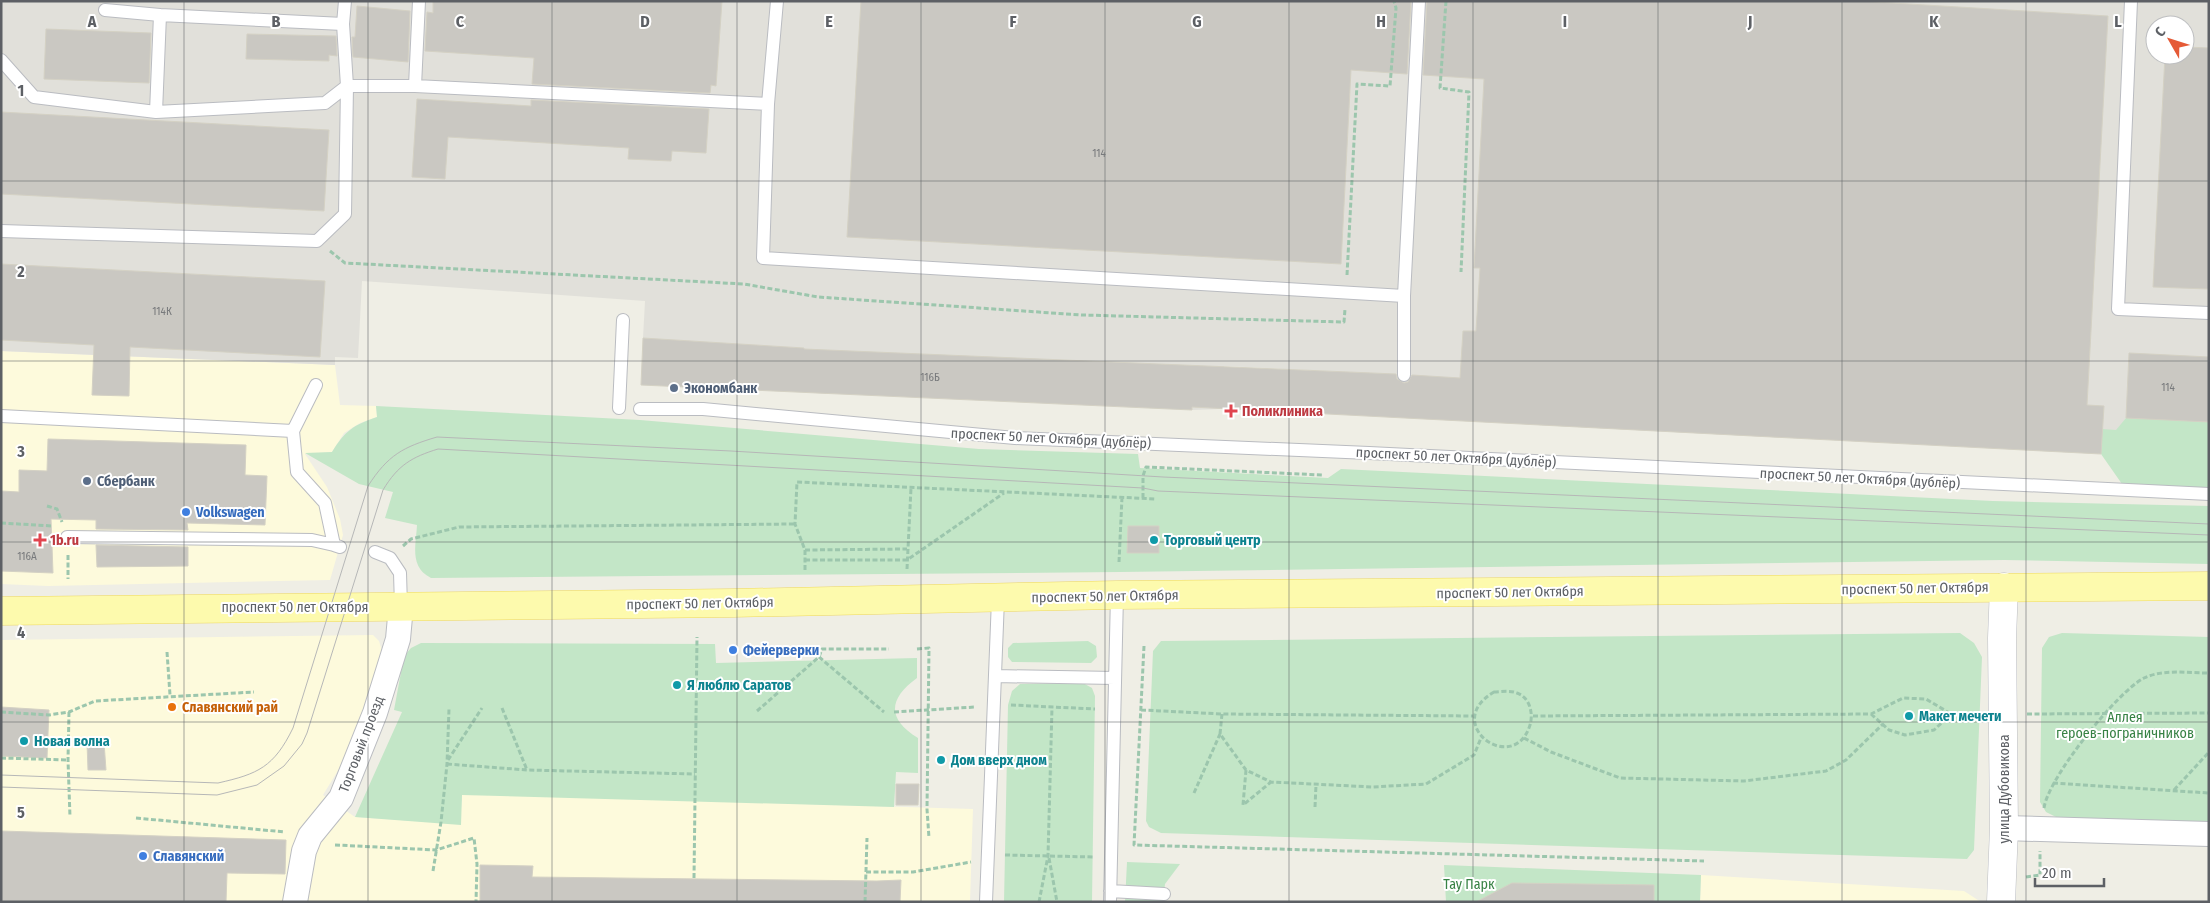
<svg xmlns="http://www.w3.org/2000/svg" width="2210" height="903" font-family="'Fira Sans Condensed',sans-serif">
<style>
.commercial{fill:#fdfadc}
.industrial{fill:#e1e0da;fill-rule:evenodd}
.green{fill:#c3e6c7}
.building{fill:#cac8c2;stroke:#d4d1c4}
.lines{fill:none;stroke-linecap:round;stroke-linejoin:round}
.lane-casing{stroke:#babcc1;stroke-width:14}
.street-casing{stroke:#babcc1;stroke-width:26}
.secondary-casing{stroke:#bbbdc3;stroke-width:29}
.primary-casing{stroke:#eed860;stroke-width:29}
.path{stroke:#9cc6ad;stroke-width:3;stroke-dasharray:5 2.5;stroke-linecap:butt}
.lane{stroke:#fff;stroke-width:12}
.street{stroke:#fff;stroke-width:24}
.secondary{stroke:#fff;stroke-width:28}
.primary{stroke:#fdfaad;stroke-width:28}
.tram{stroke:#b6b7b7;stroke-width:1}
.grid{fill:none;stroke:#5d6065;stroke-width:1;stroke-opacity:0.55}
.service-dot{fill:#5c6f8a;stroke:#fff;stroke-width:2}
.health-dot{fill:#e0444e;stroke:#fff;stroke-width:2}
.shop-dot{fill:#3f7fe0;stroke:#fff;stroke-width:2}
.culture-dot{fill:#0f9aa8;stroke:#fff;stroke-width:2}
.food-dot{fill:#e8710a;stroke:#fff;stroke-width:2}
.labels{text-anchor:middle;stroke-width:4;stroke-linejoin:round;paint-order:stroke}
.number-label{font-size:11px;fill:#787a7c}
.service-label{font-size:14px;font-weight:bold;fill:#4e5e75;stroke:#fff;text-anchor:start}
.health-label{font-size:14px;font-weight:bold;fill:#be3a42;stroke:#fff;text-anchor:start}
.street-label{font-size:14px;fill:#5d6065;stroke:#fff}
.shop-label{font-size:14px;font-weight:bold;fill:#366cbe;stroke:#fff;text-anchor:start}
.culture-label{font-size:14px;font-weight:bold;fill:#0d838f;stroke:#fff;text-anchor:start}
.food-label{font-size:14px;font-weight:bold;fill:#c56008;stroke:#fff;text-anchor:start}
.park-label{font-size:14px;fill:#378244;stroke:#fff}
.grid-label{font-size:16px;text-anchor:middle;font-weight:bold;fill:#5d6065;stroke:#fff;stroke-width:4;stroke-linejoin:round;paint-order:stroke}
</style>
<rect width="100%" height="100%" fill="#efeee5"/>
<path class="commercial" d="M1 351 335 365 340 405 376 406 377 417 360 423 344 433 332 452 305 454 327 487 340 519 343 535 330 580 48 586 1 584Z
M373 635 379 641 383 654 348 754 323 795 355 817 460 824 462 794 973 809 970 902H1V640Z
M1701 875 1964 891 1981 902H1700Z"/>
<path class="industrial" d="M1 1H2209V422L2101 454 1385 417 1387 374 1224 366 1222 409 1192 410 1194 367 828 351 826 394 802 392 804 348 643 338 645 301 362 281 358 358 335 357V365L1 351ZM2155 25H2185V55H2155Z"/>
<path class="green" d="M376 406 640 420 979 449 1138 454 1140 468 1328 478 1341 469 1993 501 2209 506V564L2004 560 1120 572 431 578C409 567 416 545 417 525L385 518 393 492 359 484 305 453 332 452C345 431 353 425 377 417Z
M2126 418 2209 422V488L2122 484 2101 454 2102 429 2116 430Z
M1960 633 1974 643 1982 657 1974 850 1967 859 1161 833 1149 827 1146 821 1153 651 1161 641Z
M2062 633 2209 637V822L2058 818 2046 812 2040 802 2042 648 2049 637Z
M1088 641 1096 646 1097 657 1091 663 1012 662 1008 657V648L1013 643Z
M421 643 715 644 716 663 917 658V678C888 699 887 719 918 738V773L896 772 894 807 462 795 461 825 355 817 402 712 394 710 404 656 411 648Z
M1083 683 1092 688 1095 696 1092 902H1004L1008 705 1012 691 1020 684Z
M1127 862 1180 864 1165 884 1163 902H1125Z
M1444 865 1701 875 1700 902H1446Z"/>
<path class="building" d="M433 1H722L716 86 711 85 710 93 532 84 534 58 425 51 427 12 433 13Z
M861 1H1411L1407 74 1351 70 1341 264 847 237Z
M1427 1H1859L2108 16 2087 405 2104 406 2101 454 1192 407V410L641 385 643 338 804 348V349L1396 374 1397 379 1404 383 1408 382 1412 375 1460 378 1463 331H1476L1480 268H1474L1484 79 1423 75Z
M357 6 410 11 408 62 353 57 352 37H355Z
M46 29 151 33 149 83 44 79Z
M247 34 336 36 337 56 329 55V61L246 59Z
M2185 47 2209 48V289L2153 287 2165 55H2185Z
M417 99 531 106V100L709 109 706 153 672 151 671 161 628 159 629 148 448 137 445 179 412 177Z
M1 112 329 130 324 211 1 194Z
M1 264 325 281 320 357 130 347 129 396 92 395 94 345 1 340Z
M2129 353 2209 357V422L2126 418Z
M48 439 246 445 245 475 267 476 265 525 187 523 188 530 96 529V520L51 519 53 573 1 571V491L19 492V470L47 471Z
M1128 526H1159V553H1127Z
M96 545 188 547V566L97 567Z
M1 707 49 710 47 758 1 756Z
M104 742 106 770H88L87 743Z
M896 784H919L918 805H896Z
M1 831 286 840 285 874 227 873 226 902H1Z
M480 865 533 866 532 877 877 881 901 880 900 902H480Z
M1512 883 1654 885V902H1476Z"/>
<g class="lines">
<defs>
<path id="lane" d="M419 1 415 86 768 104
M777 1 768 104 763 258 1404 296 1419 1
M2131 1 2118 309 2209 313
M160 15 343 24 345 1
M343 24 347 86H415
M1 60 34 97 156 112 160 15 105 10
M156 112 325 103 347 86
M1 231 317 241 345 214 347 86
M1404 296V375
M619 408 623 320
M640 409H703L1015 438 1369 453 2209 494
M1 416 293 431 297 472 325 503 334 545 340 547
M293 431 316 385
M67 537 312 540 334 545
M375 552 390 558 400 573 401 606
M995 676 1115 678
M1110 891 1164 894
M986 902 998 599
M1110 902 1117 595"/>
<path id="street" d="M2004 828 2209 834
M295 902 304 851 310 836 341 798 375 713 398 639 401 606"/>
<path id="secondary" d="M2001 902 2004 828 2002 638 2004 587"/>
<path id="primary" d="M1 611 733 603 1117 595 2209 586"/>
</defs>
<use href="#lane" class="lane-casing"/>
<use href="#street" class="street-casing"/>
<use href="#secondary" class="secondary-casing"/>
<use href="#primary" class="primary-casing"/>
<path class="path" d="M1446 1 1440 88 1469 92 1461 272
M330 251 345 263 744 284 818 297 1082 315 1344 322 1345 309
M1347 275 1357 84 1390 86 1396 8 1394 1
M1143 498V476L1146 467 1322 475
M47 506 57 509 62 522
M1 523 53 526
M403 546 411 539 459 527 795 524
M805 550 907 549
M68 555V579
M805 560H907L1004 493
M1119 562 1122 497
M907 569 911 488
M805 570V550L795 524 797 482 1156 499
M1144 646 1134 845 1704 861
M917 649 929 648 927 809 929 838
M167 652 170 695
M819 657 884 712
M1494 692C1501 692 1510 690 1517 693 1531 698 1534 716 1529 728 1511 775 1441 723 1494 692Z
M1011 705 1095 709
M502 708 527 770
M1141 710 1222 714 1473 716
M757 711 819 657 822 649H889
M1 712 49 715 69 712 95 701 254 692
M69 712 68 760 70 817
M894 712 975 707
M1222 714 1220 734 1246 770 1271 782 1373 787 1426 784 1474 755 1481 738
M1871 714 1889 730 1905 735 1934 730 1951 714
M2027 714 2209 713
M1533 716 1871 714 1903 698 1926 699 1951 714H1978
M1524 738 1551 752 1620 778 1744 781 1826 771 1846 760 1883 724
M1 758 68 760
M448 760 482 708
M447 764 527 770 695 774
M1246 770 1243 805 1271 782
M2053 783 2209 793
M2174 790 2209 752
M1194 793 1220 734
M1315 807 1316 785
M2044 808C2048 778 2117 692 2144 678 2163 669 2188 673 2209 673
M136 818 285 832
M335 845 436 850 474 838 477 864 476 902
M1005 855 1093 857
M1049 858 1057 902
M433 871 441 822 447 764 449 709
M866 872H913L971 862
M2026 877 2040 875V851
M694 878 697 637
M865 902 867 838
M1039 902 1048 856 1052 707"/>
<use href="#lane" class="lane"/>
<use href="#street" class="street"/>
<use href="#secondary" class="secondary"/>
<use href="#primary" class="primary"/>
<path class="tram" d="M1 775 218 783C258 774 274 767 293 728L368 486C388 455 403 447 437 437L731 451 1163 477 2209 524
M1 787 217 795 257 785 284 766 302 744 307 733 383 490C398 465 412 457 438 449L1143 488 1158 491 2209 535"/>
</g>
<path class="grid" d="M184 1V902M368 1V902M552 1V902M737 1V902M921 1V902M1105 1V902M1289 1V902M1473 1V902M1658 1V902M1842 1V902M2026 1V902M1 181H2209M1 361H2209M1 542H2209M1 722H2209"/>
<g class="service-dot">
<circle cx="674" cy="388" r="5"/>
<circle cx="87" cy="481" r="5"/>
</g>
<g class="health-dot">
<path d="M1228.5 403.5h5v5h5v5h-5v5h-5v-5h-5v-5h5z"/>
<path d="M37.5 532.5h5v5h5v5h-5v5h-5v-5h-5v-5h5z"/>
</g>
<g class="shop-dot">
<circle cx="186" cy="512" r="5"/>
<circle cx="733" cy="650" r="5"/>
<circle cx="143" cy="856" r="5"/>
</g>
<g class="culture-dot">
<circle cx="1154" cy="540" r="5"/>
<circle cx="677" cy="685" r="5"/>
<circle cx="1909" cy="716" r="5"/>
<circle cx="24" cy="741" r="5"/>
<circle cx="941" cy="760" r="5"/>
</g>
<circle class="food-dot" cx="172" cy="707" r="5"/>
<g class="labels">
<g class="number-label">
<text x="1099" y="157">114</text>
<text x="162" y="315">114К</text>
<text x="930" y="381">116Б</text>
<text x="2168" y="391">114</text>
<text x="27" y="560">116А</text>
</g>
<g class="service-label">
<text x="684" y="393">Экономбанк</text>
<text x="97" y="486">Сбербанк</text>
</g>
<g class="health-label">
<text x="1242" y="416">Поликлиника</text>
<text x="50" y="545">1b.ru</text>
</g>
<g class="street-label">
<text transform="translate(1051 438) rotate(3)" y="5">проспект 50 лет Октября (дублёр)</text>
<text transform="translate(1456 457) rotate(3)" y="5">проспект 50 лет Октября (дублёр)</text>
<text transform="translate(1860 478) rotate(3)" y="5">проспект 50 лет Октября (дублёр)</text>
<text transform="translate(1915 588) rotate(-1)" y="5">проспект 50 лет Октября</text>
<text transform="translate(1510 592) rotate(-1)" y="5">проспект 50 лет Октября</text>
<text transform="translate(1105 596) rotate(-1)" y="5">проспект 50 лет Октября</text>
<text transform="translate(700 603) rotate(-1)" y="5">проспект 50 лет Октября</text>
<text x="295" y="612">проспект 50 лет Октября</text>
<text transform="translate(361 744) rotate(-69)" y="5">Торговый проезд</text>
<text transform="translate(2004 789) rotate(-90)" y="5">улица Дубовикова</text>
</g>
<g class="shop-label">
<text x="196" y="517">Volkswagen</text>
<text x="743" y="655">Фейерверки</text>
<text x="153" y="861">Славянский</text>
</g>
<g class="culture-label">
<text x="1164" y="545">Торговый центр</text>
<text x="687" y="690">Я люблю Саратов</text>
<text x="1919" y="721">Макет мечети</text>
<text x="34" y="746">Новая волна</text>
<text x="951" y="765">Дом вверх дном</text>
</g>
<g class="food-label">
<text x="182" y="712">Славянский рай</text>
</g>
<g class="park-label">
<text x="2125" y="722">Аллея<tspan x="2125" dy="16">героев-пограничников</tspan></text>
<text x="1469" y="889">Тау Парк</text>
</g>
</g>
<g class="grid-label">
<text x="92" y="27">A</text>
<text x="276" y="27">B</text>
<text x="460" y="27">C</text>
<text x="645" y="27">D</text>
<text x="829" y="27">E</text>
<text x="1013" y="27">F</text>
<text x="1197" y="27">G</text>
<text x="1381" y="27">H</text>
<text x="1565" y="27">I</text>
<text x="1750" y="27">J</text>
<text x="1934" y="27">K</text>
<text x="2118" y="27">L</text>
<text x="21" y="96">1</text>
<text x="21" y="277">2</text>
<text x="21" y="457">3</text>
<text x="21" y="638">4</text>
<text x="21" y="818">5</text>
</g>
<rect width="2210" height="903" fill="none" stroke="#5d6065" stroke-width="5"/>
<g transform="translate(2170 40) rotate(309)"><circle r="24" fill="#ffffff" stroke="#bebfc1"/>
<path d="M0-4L9 19L0 12L-9 19Z" fill="#e55a36"/>
<text y="-8" font-size="14" font-weight="bold" text-anchor="middle" fill="#5d6065">С</text>
</g>
<path d="M2035 878v8h69v-8" fill="none" stroke="#5d6065" stroke-width="2.5"/>
<text x="2042" y="878" font-size="15" fill="#5d6065" stroke="#ffffff" stroke-width="4" paint-order="stroke">20 m</text>
</svg>
